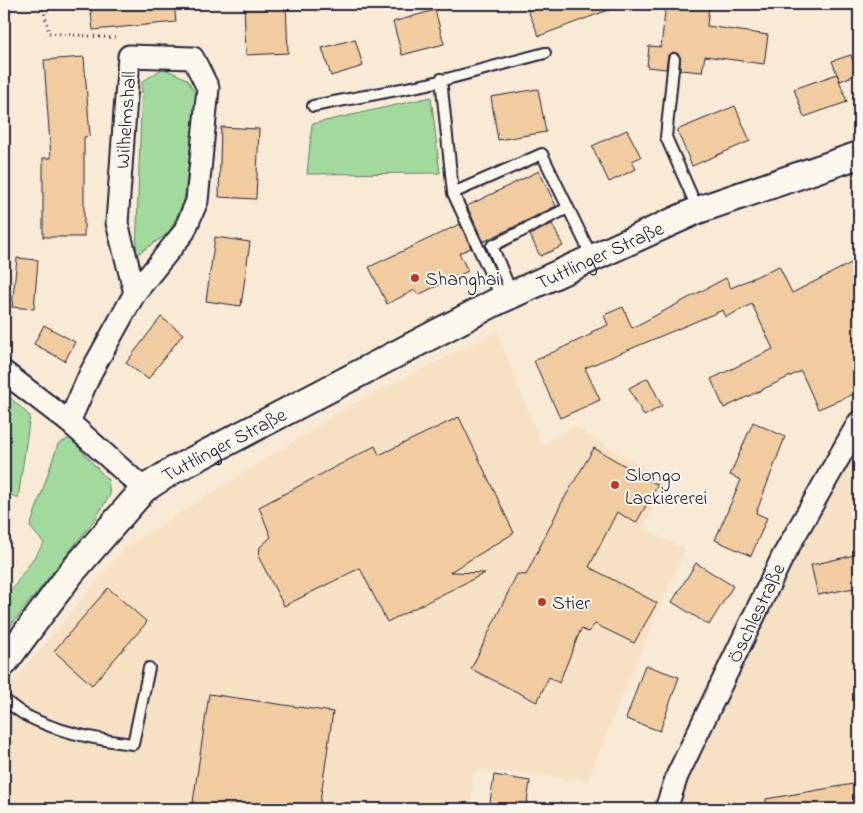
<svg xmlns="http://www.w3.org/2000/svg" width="863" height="813" font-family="'Indie Flower',sans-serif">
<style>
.built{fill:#f6e1c5}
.green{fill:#a2d99d;stroke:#627e6c}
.building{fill:#f0cca0;stroke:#22223b}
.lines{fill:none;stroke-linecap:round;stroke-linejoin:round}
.service-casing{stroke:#22223b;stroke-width:14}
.minor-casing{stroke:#22223b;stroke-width:25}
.tertiary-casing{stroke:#22223b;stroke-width:30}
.path{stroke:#22223b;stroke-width:3;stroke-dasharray:1 4;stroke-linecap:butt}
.service{stroke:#fbf7ec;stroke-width:10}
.minor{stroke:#fbf7ec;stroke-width:21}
.tertiary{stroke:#fbf7ec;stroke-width:26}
.poi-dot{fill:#c8321e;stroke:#fbf7ec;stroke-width:2}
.labels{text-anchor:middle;stroke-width:4;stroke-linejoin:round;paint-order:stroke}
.street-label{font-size:20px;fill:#22223b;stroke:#fbf7ec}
.poi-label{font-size:20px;fill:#22223b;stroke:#fbf7ec;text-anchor:start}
</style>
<rect width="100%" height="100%" fill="#f8ead5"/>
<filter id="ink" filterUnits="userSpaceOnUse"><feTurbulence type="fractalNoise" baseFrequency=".02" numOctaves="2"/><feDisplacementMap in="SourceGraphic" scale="10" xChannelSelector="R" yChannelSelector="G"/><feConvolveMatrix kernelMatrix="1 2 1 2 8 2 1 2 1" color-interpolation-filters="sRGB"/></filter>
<g filter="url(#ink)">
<path class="built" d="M497 332 542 445 574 426 667 482 643 528 685 549 608 729 588 781 482 770 474 773 471 809H4V692L125 548 349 406Z
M859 446V809H679L688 777 791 559Z"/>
<path class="green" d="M163 68 187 79 197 96 184 201 169 233 136 255 142 82Z
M431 97 440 173 307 174 312 124Z
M4 392 30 416 18 499 4 490Z
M70 438 108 480 110 495 96 518 4 634V601L44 543 30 527 58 444Z"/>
<path class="building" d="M90 4H174L176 22 93 30Z
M244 4H286L288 53 246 55Z
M525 4H619V6L539 36Z
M666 4H709L707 26 768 35 764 64 705 56 702 72 680 70V57L674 52 668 55 666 69 647 67 649 46 661 47Z
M435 10 444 44 402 55 393 22Z
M355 39 363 66 331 76 322 48Z
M851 55 858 74 840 81 837 74 847 102 804 117 794 89 837 74 832 61Z
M84 57 90 136 84 137V237H43V158H51L44 60Z
M538 89 546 132 498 140 491 97Z
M735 106 750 141 692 166 677 130Z
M221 127 259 129 256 199 219 197Z
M627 130 641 157 632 161 636 169 609 182 592 146Z
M539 171 556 206 483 242 467 206Z
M460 224 471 248 459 253 468 271 418 295 415 290 387 304 369 267Z
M552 224 563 246 540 256 530 235Z
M215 237 250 242 241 306 206 301Z
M17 258 38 260 34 309 12 307Z
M859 259V392L818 409 801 371 724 408 711 379 773 349 752 304 726 317 723 310 585 368 600 400 560 418 534 361 592 334 591 332 608 325 604 315 623 307 632 328 726 278 731 288 779 266 792 293Z
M161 317 183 334 148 379 126 363Z
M44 325 75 342 65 361 34 344Z
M648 378 662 406 644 416 629 388Z
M459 417 514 533 450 572 485 573 387 622 360 568 284 606 259 558 260 547 271 537 259 507 375 446 379 455Z
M753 422 785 437 756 513 767 518 751 556 715 540 741 480 730 475Z
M594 448 658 485 636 523 617 512 589 567 657 603 634 643 595 624 588 632 581 629 559 683 549 677 537 702 471 669 517 574 526 575 561 504Z
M859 554V587L818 595 811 565Z
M696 563 733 586 709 625 672 602Z
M108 588 147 622 92 685 54 651Z
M645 665 679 677 660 731 626 719Z
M209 694 333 712 319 809H192Z
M494 775 530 781 526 809H489Z
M859 783V809H767L766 799Z"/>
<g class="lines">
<defs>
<path id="service" d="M674 59 666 137 698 210
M441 79 453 193 502 299
M313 106 428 84 545 53
M453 193 542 154 592 257
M512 294 492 246 568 208
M4 700C12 705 20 713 29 717 61 733 98 740 133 744L149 668"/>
<g id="minor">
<path d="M4 372 69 422 144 489"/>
<path d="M69 422 91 372 135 293 184 232 197 201 208 88 193 58 129 56 117 223 135 293"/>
<path id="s1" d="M666 809 677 776 782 558 859 422"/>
</g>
<g id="tertiary">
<path id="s2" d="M4 663 71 573 144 489 172 471 496 302 698 210 859 155"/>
</g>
</defs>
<use href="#service" class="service-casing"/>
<use href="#minor" class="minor-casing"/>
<use href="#tertiary" class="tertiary-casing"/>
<path class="path" d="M42 4 49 33 116 38"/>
<use href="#service" class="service"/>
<use href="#minor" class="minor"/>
<use href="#tertiary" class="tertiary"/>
</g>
</g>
<g class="poi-dot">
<circle cx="415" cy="278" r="5"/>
<circle cx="615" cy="485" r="5"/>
<circle cx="542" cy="602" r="5"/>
</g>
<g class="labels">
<g class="street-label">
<text transform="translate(125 120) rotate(-86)" y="7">Wilhelmshall</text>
<text dy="7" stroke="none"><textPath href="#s2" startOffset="736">Tuttlinger Straße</textPath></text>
<text dy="7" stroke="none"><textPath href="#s2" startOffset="315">Tuttlinger Straße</textPath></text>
<text dy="7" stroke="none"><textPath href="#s1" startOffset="216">Öschlestraße</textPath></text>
</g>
<g class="poi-label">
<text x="425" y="285">Shanghai</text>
<text x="625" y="481">Slongo<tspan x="625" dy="23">Lackiererei</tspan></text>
<text x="552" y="609">Stier</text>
</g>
</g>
<rect width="863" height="813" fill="none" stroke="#fbf7ec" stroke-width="20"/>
<rect x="10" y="10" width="843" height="793" fill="none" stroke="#22223b" stroke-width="2" filter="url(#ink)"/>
</svg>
